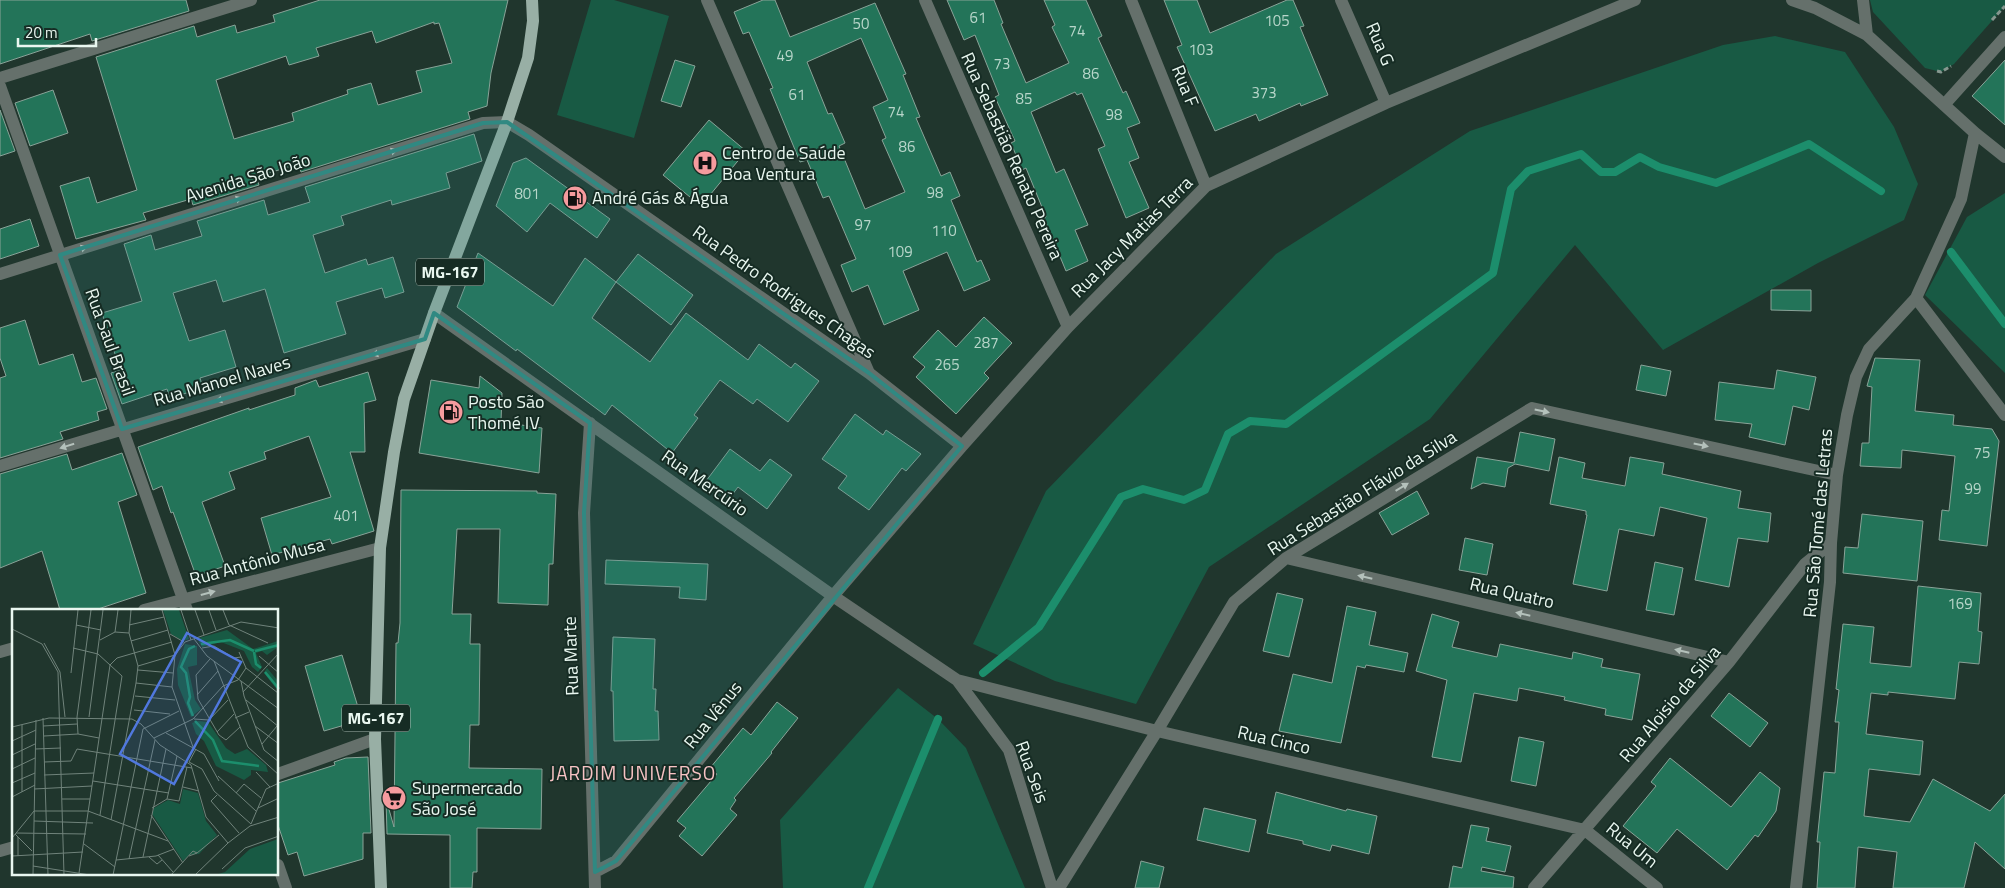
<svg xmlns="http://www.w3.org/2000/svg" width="2005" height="888" font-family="'Titillium Web',sans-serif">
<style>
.green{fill:#185a44}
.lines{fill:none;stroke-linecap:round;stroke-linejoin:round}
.stream{stroke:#1c8e6c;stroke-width:8}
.building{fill:#237459;stroke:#89a398;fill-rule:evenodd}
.path{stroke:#85978f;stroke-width:3;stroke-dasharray:5 2.5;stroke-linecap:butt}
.minor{stroke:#65706b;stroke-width:12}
.major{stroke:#98afa5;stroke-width:12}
.oneway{fill:#b4c1bb}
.marked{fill:#308982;fill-opacity:0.2;stroke:#308982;stroke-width:4;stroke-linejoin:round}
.labels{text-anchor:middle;stroke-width:4;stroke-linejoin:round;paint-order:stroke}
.number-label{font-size:15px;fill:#b8d6ca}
.shield{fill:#162c24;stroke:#aabab3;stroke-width:1}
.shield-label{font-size:16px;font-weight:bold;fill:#e9f7f0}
.street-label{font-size:18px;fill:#e9f7f0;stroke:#162c24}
.poi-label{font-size:18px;fill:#e9f7f0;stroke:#162c24;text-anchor:start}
.neighbourhood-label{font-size:19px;letter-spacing:1px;fill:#f7c3c4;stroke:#162c24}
.inset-river{fill:none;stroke:#1c8e6c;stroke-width:2.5}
.inset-road{fill:none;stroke:#70837b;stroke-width:1}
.view{fill:#5078de;fill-opacity:0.15;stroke:#5078de;stroke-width:2.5}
.inset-edge{fill:none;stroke:#e9f7f0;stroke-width:2.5}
</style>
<rect width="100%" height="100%" fill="#20362d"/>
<path class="green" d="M591 0H614L669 16 634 138 557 115Z
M1870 0H2005V6L1954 64 1941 72 1925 68 1873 12Z
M1775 36 1845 52 1894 127 1918 184 1904 220 1818 263 1663 350 1575 245 1430 419 1209 567 1136 704 1055 681 973 644 1046 491 1276 254 1470 131 1723 45Z
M2005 193V373L1925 295 1967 217Z
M898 688 938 719 966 748 1025 888H783L780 820Z"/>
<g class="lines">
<path class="stream" d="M1951 252 2005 324
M983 673 1039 627 1121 497 1143 489 1184 500 1205 490 1228 434 1250 421 1286 424 1493 273 1511 189 1528 171 1581 154 1601 172H1615L1640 157 1659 167 1716 183 1809 144 1881 191
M868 888 938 719"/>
</g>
<path class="building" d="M0 0H186L189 11 92 41 90 34 0 64Z
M320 0H508L491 73 487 106 468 112 470 119 301 172 298 164 256 177 259 185 193 205 191 199 143 213 146 220 76 239 60 186 89 177 97 203 137 190 96 57 194 26 197 37 235 25 237 33 275 22 273 15ZM434 22V24L439 23 452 63 416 71 422 92 378 105 371 83 347 90 348 94 292 113 294 121 234 139 216 80 286 56 289 65 319 56 316 48 372 31 376 43Z
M763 0H775L790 37 875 3 906 74 903 75 920 117 916 118 941 176 950 172 960 196 951 200 977 262 981 260 990 280 964 291 947 252 903 271 919 310 884 325 868 285 852 292 841 265 856 259 829 196 823 198 807 160 800 162 770 89 773 88 749 32 743 34 734 12ZM861 38 888 100 873 107 886 138 882 140 905 192 865 209 839 146 845 143 832 113 828 114 807 62Z
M947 0H994L1003 23 1001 24 1026 83 1069 63 1052 27 1055 25 1044 0H1086L1102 36 1098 38 1123 93 1126 91 1140 123 1127 128 1139 158 1129 162 1149 208 1126 218 1098 149 1105 146 1082 93 1077 95 1075 92 1031 112 1056 173 1064 169 1088 225 1075 230 1088 261 1066 271 1044 218 1046 217 1026 168 1022 170 1011 143 1015 141 995 97 999 95 975 35 964 40Z
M1164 0H1197L1210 33 1287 0H1293L1304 26 1300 27 1328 95 1301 106 1300 103 1259 121 1256 114 1215 131 1177 47 1182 45Z
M675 60 695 66 681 107 661 101Z
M2005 60V125L1972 96Z
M53 90 68 133 30 146 15 103Z
M0 110 15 151 0 156Z
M709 120 746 151 701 206 663 175Z
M474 134 482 161 446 173 450 188 392 205 391 200 341 216 344 225 313 235 325 273 366 259 368 265 393 257 404 292 385 298 382 288 336 302 346 334 284 353 265 289 223 302 216 280 173 293 189 341 225 330 236 367 200 378 203 388 170 398 167 389 122 404 111 373 120 370 102 313 142 301 124 244 151 235 155 250 202 236 197 221 264 200 268 215 310 202 305 187Z
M526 158 610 219 597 238 550 203 527 232 496 206 513 163Z
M30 219 39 246 0 259V229Z
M478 253 553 306 585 258 616 282 592 318 650 362 686 313 748 360 759 344 791 368 795 363 819 381 788 422 757 399 753 404 720 380 694 415 698 418 672 453 612 405 605 415 517 349 516 351 457 307Z
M638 254 693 295 671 325 616 282Z
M1771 290H1811V311L1771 310Z
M984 317 1012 343 984 373 989 378 956 414 916 377 925 367 913 357 938 330 956 347Z
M25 320 39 365 73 354 82 382 96 378 107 409 97 412 99 420 60 432 63 439 0 458V378L6 376 0 358V328Z
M1875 358 1920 360 1915 411 1954 415 1953 425 1992 429 1999 441 1987 546 1939 540 1942 510 1949 511 1955 456 1902 450 1901 468 1860 466 1862 443H1869L1872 387 1867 386Z
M1641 365 1671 371 1666 396 1636 390Z
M1777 370 1816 377 1809 410 1793 406 1785 445 1749 437 1752 424 1715 420 1719 382 1774 389Z
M368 372 376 400 364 403 365 452H350L374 531 332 544 330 539 272 555 261 518 331 497 309 436 264 452 266 459 229 472 235 489 202 502 225 566 196 576 173 512 171 513 162 486 153 490 138 447 249 408V410L295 395V388L316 380 319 387Z
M480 376 502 393 501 422 542 428 539 473 419 453 431 380 479 388Z
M855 414 883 435 886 430 921 454 906 471 902 468 869 510 838 488 847 476 822 459Z
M1520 432 1555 439 1549 471 1515 464 1508 468 1505 487 1483 483 1471 489 1477 457 1514 463Z
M730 449 760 471 770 459 792 475 767 509 738 487 729 499 706 481Z
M122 453 137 495 118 502 146 593 95 610H60L42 551 0 568V474L67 454 72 470Z
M1559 457 1585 463 1582 478 1625 486 1630 457 1664 463 1662 474 1741 491 1738 508 1771 513 1768 542 1738 538 1729 587 1695 580 1707 518 1660 507 1654 536 1619 529 1607 591 1573 584 1587 515H1586V511L1550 504Z
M401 490 537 491V493L556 494 553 564H549L548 605 498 603 500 529H457L452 614H471L470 644H480L479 725H470L469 768 542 769 541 829 477 828V872H473L472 888H450V835L387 834 386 799 394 827 396 643H398L400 623Z
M1417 491 1429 514 1392 535 1379 513Z
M1862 514 1923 521 1917 581 1843 573 1845 547 1858 548Z
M1465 538 1493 544 1487 575 1459 570Z
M606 560 708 564 706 600 679 598 680 587 605 584Z
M1655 562 1683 568 1674 615 1646 610Z
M1918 586 1981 593 1978 631 1982 632 1979 664 1959 662 1955 699 1888 692V695L1871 693 1866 734 1923 741 1920 775 1869 769 1864 816 1910 822 1933 779 1990 811 2005 794V869L1975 842 1964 888H1893L1897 852 1858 847 1855 888H1817L1820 842H1817L1824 772 1835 773 1839 722H1835L1839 690 1836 689 1843 624 1874 627 1870 663 1911 667Z
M1277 593 1303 599 1289 657 1263 651Z
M1347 606 1376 612 1369 645 1408 653 1404 672 1366 665 1365 668 1357 666 1341 743 1279 731 1293 674 1332 683Z
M1432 614 1459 622 1452 647 1497 657 1500 644 1572 659 1573 652 1603 659 1601 667 1640 674 1632 720 1605 715 1606 709 1564 700 1565 697 1519 688 1517 701 1474 693 1461 762 1432 757 1447 680 1416 671Z
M613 637 655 639 653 689H656L655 711H658L659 740 614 741 613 691H611Z
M342 655 362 720 324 731 305 666Z
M1729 693 1768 723 1750 747 1711 716Z
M777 702 798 718 771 752 772 753 734 798 736 800 730 809 737 815 702 856 679 836 686 828 677 821 717 774 710 768 743 728 751 735Z
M1519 737 1544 742 1536 786 1511 781Z
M368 757 371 833H363V859L304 876 297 852 288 855 278 825V783L335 765 334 762 346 758Z
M1670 758 1731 807 1760 772 1780 788 1776 811 1758 837 1755 835 1727 870 1677 829 1657 853 1623 826 1656 786 1651 782Z
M1276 792 1346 811 1347 809 1377 816 1369 854 1332 845 1330 851 1303 844V841L1267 833Z
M1204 808 1256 820 1249 852 1197 840Z
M1471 825 1489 828 1486 841 1511 846 1505 872 1482 867 1481 871 1514 877 1513 888H1449L1453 866 1462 868Z
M1141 861 1164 867 1159 888H1135Z"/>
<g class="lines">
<path class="path" d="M1992 20 2005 6
M1937 71 1941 72 1951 66"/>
<path class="minor" d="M707 0 869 373
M925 0 1068 327
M1131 0 1206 186
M1341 0 1386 103
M1792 0 1815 8 1867 35 1975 133 2005 157
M1863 0 1867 35
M0 78 251 0
M0 86 187 610
M1944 105 2005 37
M0 274 483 123 507 122 529 135 869 373 962 446
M1916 298 2005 415
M434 313 833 596 957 680 1009 750 1052 888
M590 423 584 513 595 888
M0 466 425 339
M1286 558 1729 662
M144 610 380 548
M0 652 14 648
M957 680 1157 731 1585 830 1657 888
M278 774 375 739
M0 851 14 847
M278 865 286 888
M595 872 616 861 833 596 962 446 1068 327 1206 186 1386 103 1635 0
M1059 888 1157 731 1234 602 1286 558 1532 408 1837 475
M1534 888 1729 662 1805 564 1831 543
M1796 888 1830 582 1831 543 1837 475 1847 415 1856 377 1869 349 1916 298 1961 199 1975 133"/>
<path class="major" d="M381 888 375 739 380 548 394 452 404 399 434 313 507 122 528 58 533 21 532 0"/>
</g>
<defs><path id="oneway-solid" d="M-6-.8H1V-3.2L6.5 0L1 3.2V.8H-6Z" transform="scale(1.25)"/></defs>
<g class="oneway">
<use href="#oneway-solid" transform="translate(390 152) rotate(-17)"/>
<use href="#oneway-solid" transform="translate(235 200) rotate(-17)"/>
<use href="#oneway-solid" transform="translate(80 249) rotate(-17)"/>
<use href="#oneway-solid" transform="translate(379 353) rotate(164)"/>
<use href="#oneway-solid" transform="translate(223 399) rotate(164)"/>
<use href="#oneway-solid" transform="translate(1542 411) rotate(12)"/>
<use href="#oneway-solid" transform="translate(1701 445) rotate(12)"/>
<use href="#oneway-solid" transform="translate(67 446) rotate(163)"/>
<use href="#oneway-solid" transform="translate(1402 487) rotate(-31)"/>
<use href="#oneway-solid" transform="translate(1365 577) rotate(-167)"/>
<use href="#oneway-solid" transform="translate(208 593) rotate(-15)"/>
<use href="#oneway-solid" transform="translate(1523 614) rotate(-167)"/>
<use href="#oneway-solid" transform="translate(1682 651) rotate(-167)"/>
</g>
<path class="marked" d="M507 122 869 373 962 446 616 861 595 872 584 513 590 423 434 313 425 339 122 429 60 255 483 123Z"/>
<defs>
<symbol id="hospital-disc" viewBox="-11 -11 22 22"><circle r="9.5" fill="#f59b9e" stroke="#162c24"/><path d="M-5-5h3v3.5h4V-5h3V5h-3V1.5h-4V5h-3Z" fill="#111"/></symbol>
<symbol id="fuel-disc" viewBox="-11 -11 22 22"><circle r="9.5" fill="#f59b9e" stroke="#162c24"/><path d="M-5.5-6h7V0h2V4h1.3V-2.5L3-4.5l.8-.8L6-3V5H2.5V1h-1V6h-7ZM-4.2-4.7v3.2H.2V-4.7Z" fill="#111"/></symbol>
<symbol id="supermarket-disc" viewBox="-11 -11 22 22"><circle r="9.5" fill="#f59b9e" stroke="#162c24"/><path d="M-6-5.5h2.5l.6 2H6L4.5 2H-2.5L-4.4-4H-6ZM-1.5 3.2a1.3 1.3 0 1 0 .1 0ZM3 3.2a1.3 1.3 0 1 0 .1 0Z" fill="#111"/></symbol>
</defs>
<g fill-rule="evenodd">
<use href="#hospital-disc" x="691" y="149" width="28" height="28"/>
<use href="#fuel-disc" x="561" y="184" width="28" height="28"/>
<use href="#fuel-disc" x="437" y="398" width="28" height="28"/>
<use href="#supermarket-disc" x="380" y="784" width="28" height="28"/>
</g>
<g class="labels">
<g class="number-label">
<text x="978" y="23">61</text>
<text x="1277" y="26">105</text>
<text x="861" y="29">50</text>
<text x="1077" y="36">74</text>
<text x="1201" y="55">103</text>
<text x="785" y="61">49</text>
<text x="1002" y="69">73</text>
<text x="1091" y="79">86</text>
<text x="1264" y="98">373</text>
<text x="797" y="100">61</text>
<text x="1024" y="104">85</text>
<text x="896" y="117">74</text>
<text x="1114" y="120">98</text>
<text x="907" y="152">86</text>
<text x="935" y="198">98</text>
<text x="527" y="199">801</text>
<text x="863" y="230">97</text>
<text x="944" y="236">110</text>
<text x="900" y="257">109</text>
<text x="986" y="348">287</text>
<text x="947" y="370">265</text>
<text x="1982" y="458">75</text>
<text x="1973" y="494">99</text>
<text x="346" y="521">401</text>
<text x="1960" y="609">169</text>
</g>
<g class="shield">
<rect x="416" y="258.5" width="68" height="27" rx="4"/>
<rect x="342" y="704.5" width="68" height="27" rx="4"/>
</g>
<g class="shield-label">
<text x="450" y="278">MG-167</text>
<text x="376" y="724">MG-167</text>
</g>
<g class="street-label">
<text transform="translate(1380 44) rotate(67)" y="6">Rua G</text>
<text transform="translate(1185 86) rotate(68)" y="6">Rua F</text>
<text transform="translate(1012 156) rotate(66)" y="6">Rua Sebastião Renato Pereira</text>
<text transform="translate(248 178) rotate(-17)" y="6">Avenida São João</text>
<text transform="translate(1132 237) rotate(-45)" y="6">Rua Jacy Matias Terra</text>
<text transform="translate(784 292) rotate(35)" y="6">Rua Pedro Rodrigues Chagas</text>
<text transform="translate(110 342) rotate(70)" y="6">Rua Saul Brasil</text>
<text transform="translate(222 381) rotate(-16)" y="6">Rua Manoel Naves</text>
<text transform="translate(705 483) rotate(35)" y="6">Rua Mercúrio</text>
<text transform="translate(1362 493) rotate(-32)" y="6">Rua Sebastião Flávio da Silva</text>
<text transform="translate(1818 523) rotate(-85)" y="6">Rua São Tomé das Letras</text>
<text transform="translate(257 562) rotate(-15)" y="6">Rua Antônio Musa</text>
<text transform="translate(1512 593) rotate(13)" y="6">Rua Quatro</text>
<text transform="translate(571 656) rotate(-92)" y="6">Rua Marte</text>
<text transform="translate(1670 704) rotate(-50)" y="6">Rua Aloisio da Silva</text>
<text transform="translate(713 715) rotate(-51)" y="6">Rua Vênus</text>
<text transform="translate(1274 740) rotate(13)" y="6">Rua Cinco</text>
<text transform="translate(1032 772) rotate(70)" y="6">Rua Seis</text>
<text transform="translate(1632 845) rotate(39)" y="6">Rua Um</text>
</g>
<g class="poi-label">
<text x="722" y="159">Centro de Saúde<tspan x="722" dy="21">Boa Ventura</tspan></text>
<text x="592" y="204">André Gás &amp; Água</text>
<text x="468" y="408">Posto São<tspan x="468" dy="21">Thomé IV</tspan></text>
<text x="412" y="794">Supermercado<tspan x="412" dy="21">São José</tspan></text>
</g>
<g class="neighbourhood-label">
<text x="633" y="780">JARDIM UNIVERSO</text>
</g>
</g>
<g transform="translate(12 609)">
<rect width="266" height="266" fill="#20362d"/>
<path d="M151 1H167L177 30 171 32 159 25ZM215 21 241 40 266 32V38L255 46 250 42 244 44 250 58 246 63 240 58 232 42 209 33 190 38 187 33V29ZM173 35 185 37V56L176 58 183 91 189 100 179 108 166 76 165 60ZM255 59 266 72V82L252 64ZM186 112 196 113 214 139 223 145 235 140 254 156 256 163 239 161V166L232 171 204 157 192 132 184 125 180 114ZM171 180 186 184 194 212 205 226 187 245 177 246 171 252 140 205 142 199 156 191 168 195ZM266 230V266H203L213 263 238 240Z" fill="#185a44"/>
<path class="inset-river" d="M189 35 218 31 242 42M243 42 267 36M242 43 244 55 249 59M253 63 267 80M181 107 176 94 178 88 174 64 169 58 177 40 183 37M183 112 201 131 210 152 247 157"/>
<path class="inset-road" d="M150 1 163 46 160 78 181 138M169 1 179 31M183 1 192 26M197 1 204 21M211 1 217 16 256 34M64 16 89 21M117 16 152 8M0 20 30 35 46 63 52 266M103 23 106 1M158 25 172 33M182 30 195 47 267 100M88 31 103 23 117 24M119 32 156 21M32 34 48 63 53 108M61 39 86 45 110 67 88 206M190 39 202 37 222 49 229 48M227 43 234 59 266 84M247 47 267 64M198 50 184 66 186 90 207 126 214 131 228 118M202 52 236 138 267 166M126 57 163 46 173 33 229 13 267 19M126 61 161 64M59 64 66 1M229 72 232 87 252 141 267 153M124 74 160 78M231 83 267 44M185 86 206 62M123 87 163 91M234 91 267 118M122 101 158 105M77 108 91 1M31 109 36 266M223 109 237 103M182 110 197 111 216 91M10 116V183M31 117 65 115M243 117 267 135M0 118 37 109 120 110 129 115 148 136 179 156 194 208 216 234 238 217 267 208M205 123 222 105M154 124 192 145 207 172M66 125 65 108 79 1M32 127 66 125 87 129M142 129 181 110 211 77 226 71 234 59M0 132 24 121M250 135 265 117M23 140 49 139M184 140 177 153 190 160 202 182 239 215M0 146 23 135M32 153 59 152 65 140 180 159M0 160 23 149M244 163 258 178M32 166 82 164M206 167 244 202M81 172 157 184M0 174 23 164M171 178 187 182M22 180 80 177M224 184 232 175 249 189M205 186 199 192 227 224M0 188 23 176M50 190H78M155 190 167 192 175 158M140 199 155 190 165 147M246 199 267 189M139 206 171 254M99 211 124 74 126 57 117 24 119 1M22 212 81 214M239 215 254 180 267 174M4 224 74 225M3 225 20 242M6 228V247M0 229 22 202H76L156 232M72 235 103 258M185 244 207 226M146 246 161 263M0 247 71 243M131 248 154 140M137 248 145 255 150 251M117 250 143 131M104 251 144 247 162 240M21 257 78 266M210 260 233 239 267 227M67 264 98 56 105 49 160 33M21 266 24 111M101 266 131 120 167 102M159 266 181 242 185 244 177 247M183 266 216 234"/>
<path class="view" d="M175 24 229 53 162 175 108 145Z"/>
<rect width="266" height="266" class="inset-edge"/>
</g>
<path d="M18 38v8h78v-8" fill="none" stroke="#e9f7f0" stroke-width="2.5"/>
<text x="25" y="38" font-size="15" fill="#e9f7f0" stroke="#162c24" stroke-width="4" paint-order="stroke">20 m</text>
</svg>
